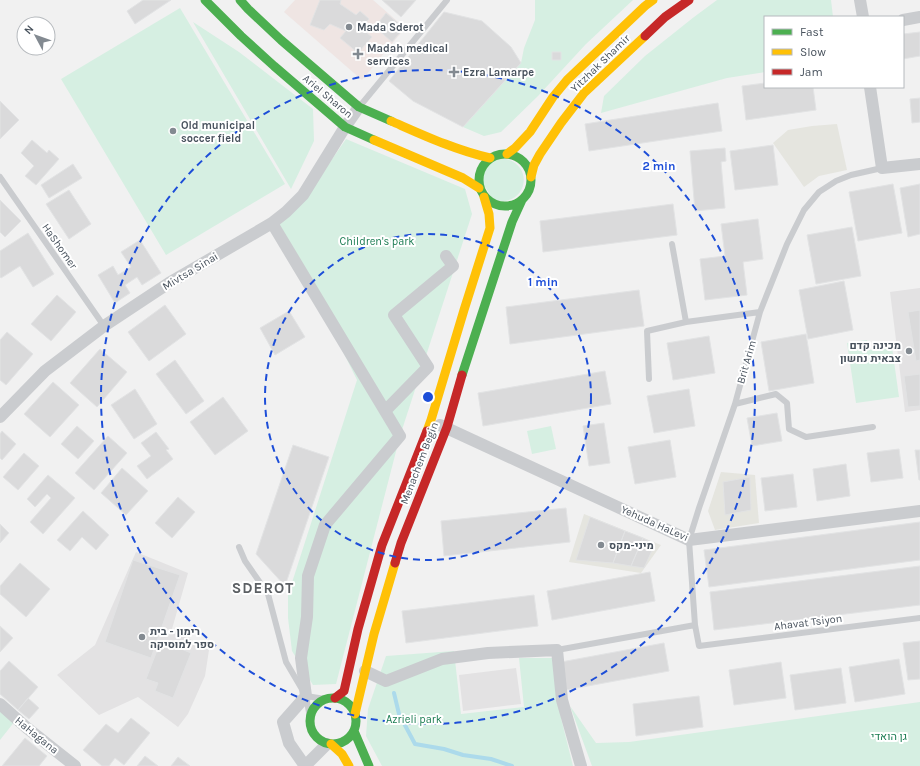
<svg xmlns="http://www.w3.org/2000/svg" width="920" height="766" font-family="Karla,Heebo,sans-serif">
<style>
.commercial{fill:#e5e5df}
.education{fill:#e3e2e3}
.medical{fill:#efe5e3}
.green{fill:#d6efe2}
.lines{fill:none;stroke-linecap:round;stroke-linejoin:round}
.stream{stroke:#acdaeb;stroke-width:4}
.building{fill:#dadadb;stroke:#e2e3e4}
.lane{stroke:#cacccf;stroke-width:6}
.street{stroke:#cacccf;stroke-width:12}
.fast{stroke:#4caf50;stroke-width:9}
.slow{stroke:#ffc107;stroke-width:9}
.jam{stroke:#c62828;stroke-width:9}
.ring{fill:none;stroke:#1d4ed8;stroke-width:2;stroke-dasharray:7 5}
.poi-dot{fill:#838a91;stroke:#fff;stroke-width:1.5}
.labels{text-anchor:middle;stroke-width:4;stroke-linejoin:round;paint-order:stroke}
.poi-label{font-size:11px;font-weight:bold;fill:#48525d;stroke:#fff;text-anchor:start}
.street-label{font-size:11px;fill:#48525d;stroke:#fff}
.park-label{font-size:11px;fill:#1b7c52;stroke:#fff}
.district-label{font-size:15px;font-weight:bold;letter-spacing:1px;fill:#5c6064;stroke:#fff}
.centre{fill:#1d4ed8;stroke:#fff;stroke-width:2}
.ring-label{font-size:12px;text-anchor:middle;font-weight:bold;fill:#1d4ed8;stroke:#fff;stroke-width:4;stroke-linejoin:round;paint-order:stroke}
</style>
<rect width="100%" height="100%" fill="#f1f1f1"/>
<path class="commercial" d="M837 124 847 170 819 176 804 187 773 143 788 130 812 126Z
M721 472 755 475 759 523 715 530 708 511Z
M584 514 661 545 641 573 569 562Z"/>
<path class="education" d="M920 288V410L905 412 890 292Z
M136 552 188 573 172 629 209 650 205 676 188 714 178 727 138 697 99 715 57 675 95 645Z
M516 668 521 704 463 711 459 675Z"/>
<path class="medical" d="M295 0H373L405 28 362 80 284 12Z"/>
<path class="green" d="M535 0H633L586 44 538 96 501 132 484 136 463 127 521 63 524 48 535 20Z
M717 0H831L833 17H765V72L727 78 601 113 604 96 645 56 694 17Z
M180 8 285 184 166 255 61 79Z
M193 22 239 52 313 109 314 141 291 189Z
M346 139 465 189 472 214 400 436 336 684 313 685 292 651 288 618V595L357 380 317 299 271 230 303 201Z
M502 158C534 163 528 201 502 201 499 201 495 200 493 198 490 196 488 191 486 188 484 187 483 185 482 183 481 181 481 180 481 177 483 166 492 160 502 158Z
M867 340 869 350 892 347 899 397 856 403 847 343Z
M551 426 556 449 532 454 527 431Z
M454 651 461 714 524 707 519 658H553L561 718 573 766H382L366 736 368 709 386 656Z
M920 702V766H592L570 706 596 743 629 742Z
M0 708 15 721 0 740Z"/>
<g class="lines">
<path class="stream" d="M394 693 399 714 415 744 444 749 463 755 491 759 512 766"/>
</g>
<path class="building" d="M143 0H171L135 24 127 11Z
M320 0H341L340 4 356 15 360 11 369 19 361 28 372 37 358 53 340 38 346 31 330 24 324 30 310 25Z
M382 0H416L401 17Z
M444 12 482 21 511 47 521 63 463 127 413 101 389 81Z
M386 13 404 28 392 42 375 27Z
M920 32V56L903 59V34Z
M552 52H561V60H552Z
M765 83V87H813L816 110 746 120 742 86Z
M920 98V122L912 123 910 99Z
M0 101 19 120 0 139Z
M718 103 722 131 589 151 585 124Z
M32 140 47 153 49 150 59 159 36 185 25 176 34 166 21 153Z
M773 145 778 185 735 190 730 151Z
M725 148 726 161 721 162 725 208 695 211 690 151Z
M73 164 82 178 49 198 41 185Z
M893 184 902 233 858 241 849 192Z
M920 184V234L908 237 900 188Z
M69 190 91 224 69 239 46 204Z
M0 200 21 221 5 237 0 232Z
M673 204 677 235 543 252 540 221Z
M758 219 763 259 743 262 747 295 705 300 700 259 725 256 721 224Z
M852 227 861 276 816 284 807 235Z
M28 233 54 274 33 287 20 266 1 278 0 277V251Z
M140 240 161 273 142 285 137 277 125 285 130 293 115 303 98 275 113 266 118 275 131 267 121 252Z
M844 281 853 330 808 339 799 290Z
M639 290 644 326 510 344 506 307Z
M57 295 76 312 51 341 31 324Z
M165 305 186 334 149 361 128 332Z
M920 310V360L916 361 908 312Z
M289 311 305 337 275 355 260 328Z
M7 332 33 354 6 385 0 380V340Z
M806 334 814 383 769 391 761 342Z
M709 336 715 373 673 380 667 343Z
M100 349 127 372 97 407 70 383Z
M175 360 204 401 186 414 156 374Z
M605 371 611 404 483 426 478 393Z
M920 374V406L908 407 904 376Z
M53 382 79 405 50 437 24 414Z
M135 389 157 424 134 439 111 405Z
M689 389 695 426 654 433 647 396Z
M223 397 248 431 215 455 190 422Z
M777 413 782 441 752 446 747 418Z
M604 423 610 463 589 466 583 426Z
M77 426 94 441 78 459 61 444Z
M2 431 16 444 2 460 0 458V434Z
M156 432 169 449 166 450 173 459 147 479 137 466 151 456 141 443Z
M108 436 127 453 94 490 75 473Z
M670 440 676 477 635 484 628 447Z
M293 445 329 457 285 586 256 554Z
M899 449 903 478 871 482 867 453Z
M915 450H920V480H919Z
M24 453 39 466 18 490 3 477Z
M846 464 850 496 817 501 813 469Z
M122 468 148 491 126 515 101 493Z
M793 474 797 507 765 511 761 478Z
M48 475 75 498 43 534 30 522 51 498 47 494 35 507 27 499Z
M750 477 751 510 725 515 723 482Z
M178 497 195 512 172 538 155 523Z
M566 508 570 542 444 556 441 521Z
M83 511 109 535 96 550 82 537 70 551 57 540Z
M590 517 625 531 613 563 576 560Z
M920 522V560L709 587 704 550Z
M0 524 9 533 0 543Z
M625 531 643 538 631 566 613 563Z
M643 538 655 544 644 568 631 566Z
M133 560 180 575 151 658 105 642Z
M20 563 50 589 26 617 0 594V586Z
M920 566V605L714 630 710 592Z
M650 572 655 601 552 620 547 591Z
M534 595 538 626 406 643 402 611Z
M0 626 13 638 0 652Z
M920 641V679L908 680 903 643Z
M664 643 669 671 566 690 561 662Z
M169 644 191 653 173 698 155 691 158 683 146 679 156 653Z
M899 659 905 694 855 702 849 667Z
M9 661 38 687 18 710 0 694V671Z
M781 662 786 698 734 705 729 670Z
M841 668 846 703 795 710 790 675Z
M699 696 703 727 636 736 633 704Z
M28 698 39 708 29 719 18 710Z
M131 718 150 733 124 765 115 758 109 766H102L83 750 106 724 118 733Z
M25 738 47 756 39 766H2Z
M145 756 158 766H137Z
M178 757 190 766H171Z"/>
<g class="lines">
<path class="lane" d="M360 106 447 0
M882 168 851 175 836 181 819 192 804 210 787 244 760 312 735 404 699 508 689 540 695 625 699 646 920 618
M0 177 104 326
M672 244 686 322
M649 379 647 331 686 322 760 312
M735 404 776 394 787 403 789 429 806 437 873 427
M239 547 245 561 268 594 286 662 306 696 310 718
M557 650 695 625
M306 696 325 699"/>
<path class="street" d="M860 0 863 17
M903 20 920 17
M870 87 882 168 920 164
M272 223 400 436 325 525 308 576 307 617 301 658 306 696 283 722 289 743 305 766
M385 411 428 367 394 315 453 266 446 256
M0 417 45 371 104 326 169 283 272 223 286 212 303 195 345 127 359 107
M440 425 689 540 920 511
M365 671 386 681 442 659 488 653 557 650 562 700 581 766
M0 704 27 728 75 766
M305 766 327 744"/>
<path class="fast" d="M205 0 241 36 274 66 345 127 374 140
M240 0 248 9 281 40 359 107 391 121
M479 180a26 26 0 1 1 52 0a26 26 0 1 1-52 0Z
M462 375 512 222 522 200
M310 721a23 23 0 1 1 46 0a23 23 0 1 1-46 0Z
M354 731 369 766"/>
<path class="slow" d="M391 121C423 135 455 150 490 158
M374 140 463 178 479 188
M507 154 515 148 530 132 553 97 567 80 645 6 653 0
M531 177 534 165 540 154 561 123 584 93 645 36
M427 431 431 420 464 310 490 228 489 214 484 197
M355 714 374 634 395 563
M331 744 342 754 349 766"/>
<path class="jam" d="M645 36 665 17 689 0
M395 563 401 543 447 427 462 375
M335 698 344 691 358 629 382 545 427 431"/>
</g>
<g class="ring">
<circle cx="428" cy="397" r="163"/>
<circle cx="428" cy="397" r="327"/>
</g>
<g class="poi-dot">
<circle cx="349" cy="27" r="4"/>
<path d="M356 48h4v4h4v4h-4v4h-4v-4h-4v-4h4z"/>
<path d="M452 66h4v4h4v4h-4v4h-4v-4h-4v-4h4z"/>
<circle cx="173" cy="131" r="4"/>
<circle cx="909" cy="351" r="4"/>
<circle cx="601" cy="545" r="4"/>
<circle cx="142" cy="637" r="4"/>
</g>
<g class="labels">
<g class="poi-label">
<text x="357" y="31">Mada Sderot</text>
<text x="367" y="52">Madah medical<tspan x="367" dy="13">services</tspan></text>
<text x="463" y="76">Ezra Lamarpe</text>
<text x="181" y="129">Old municipal<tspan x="181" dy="13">soccer field</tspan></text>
<text x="901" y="349" text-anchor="end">מכינה קדם<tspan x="901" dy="13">צבאית נחשון</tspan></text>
<text x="609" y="549">מיני-מקס</text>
<text x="150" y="635">רימון - בית<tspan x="150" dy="13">ספר למוסיקה</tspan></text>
</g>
<g class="street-label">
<text transform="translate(600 63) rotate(-44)" y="4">Yitzhak Shamir</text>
<text transform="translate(328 96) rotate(40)" y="4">Ariel Sharon</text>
<text transform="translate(60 246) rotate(55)" y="4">HaShomer</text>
<text transform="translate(190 271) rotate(-31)" y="4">Mivtsa Sinai</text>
<text transform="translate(746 362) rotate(-74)" y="4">Brit Arim</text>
<text transform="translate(419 463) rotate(-69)" y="4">Menachem Begin</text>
<text transform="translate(655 523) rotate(24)" y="4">Yehuda HaLevi</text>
<text transform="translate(808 622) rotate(-7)" y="4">Ahavat Tsiyon</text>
<text transform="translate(37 735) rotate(39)" y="4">HaHagana</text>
</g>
<g class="park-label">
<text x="377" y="245">Children's park</text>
<text x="414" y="723">Azrieli park</text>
<text x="889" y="740">גן הואדי</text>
</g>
<g class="district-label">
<text x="263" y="593">SDEROT</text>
</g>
</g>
<circle cx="428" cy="397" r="6" class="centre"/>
<g class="ring-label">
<text x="659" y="170">2 min</text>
<text x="543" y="286">1 min</text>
</g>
<rect x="764" y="16" width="140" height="72" fill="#ffffff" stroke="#b6babe"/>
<rect x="772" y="29" width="20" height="6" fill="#4caf50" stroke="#b6babe"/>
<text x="800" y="36" font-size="12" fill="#48525d">Fast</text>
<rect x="772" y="49" width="20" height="6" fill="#ffc107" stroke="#b6babe"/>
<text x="800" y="56" font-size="12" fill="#48525d">Slow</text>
<rect x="772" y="69" width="20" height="6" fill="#c62828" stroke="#b6babe"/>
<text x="800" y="76" font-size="12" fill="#48525d">Jam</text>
<g transform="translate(36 36) rotate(311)"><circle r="19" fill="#ffffff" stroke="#b6babe"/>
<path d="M0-3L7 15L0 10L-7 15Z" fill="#838a91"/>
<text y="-6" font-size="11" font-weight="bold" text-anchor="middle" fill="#48525d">N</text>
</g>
</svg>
